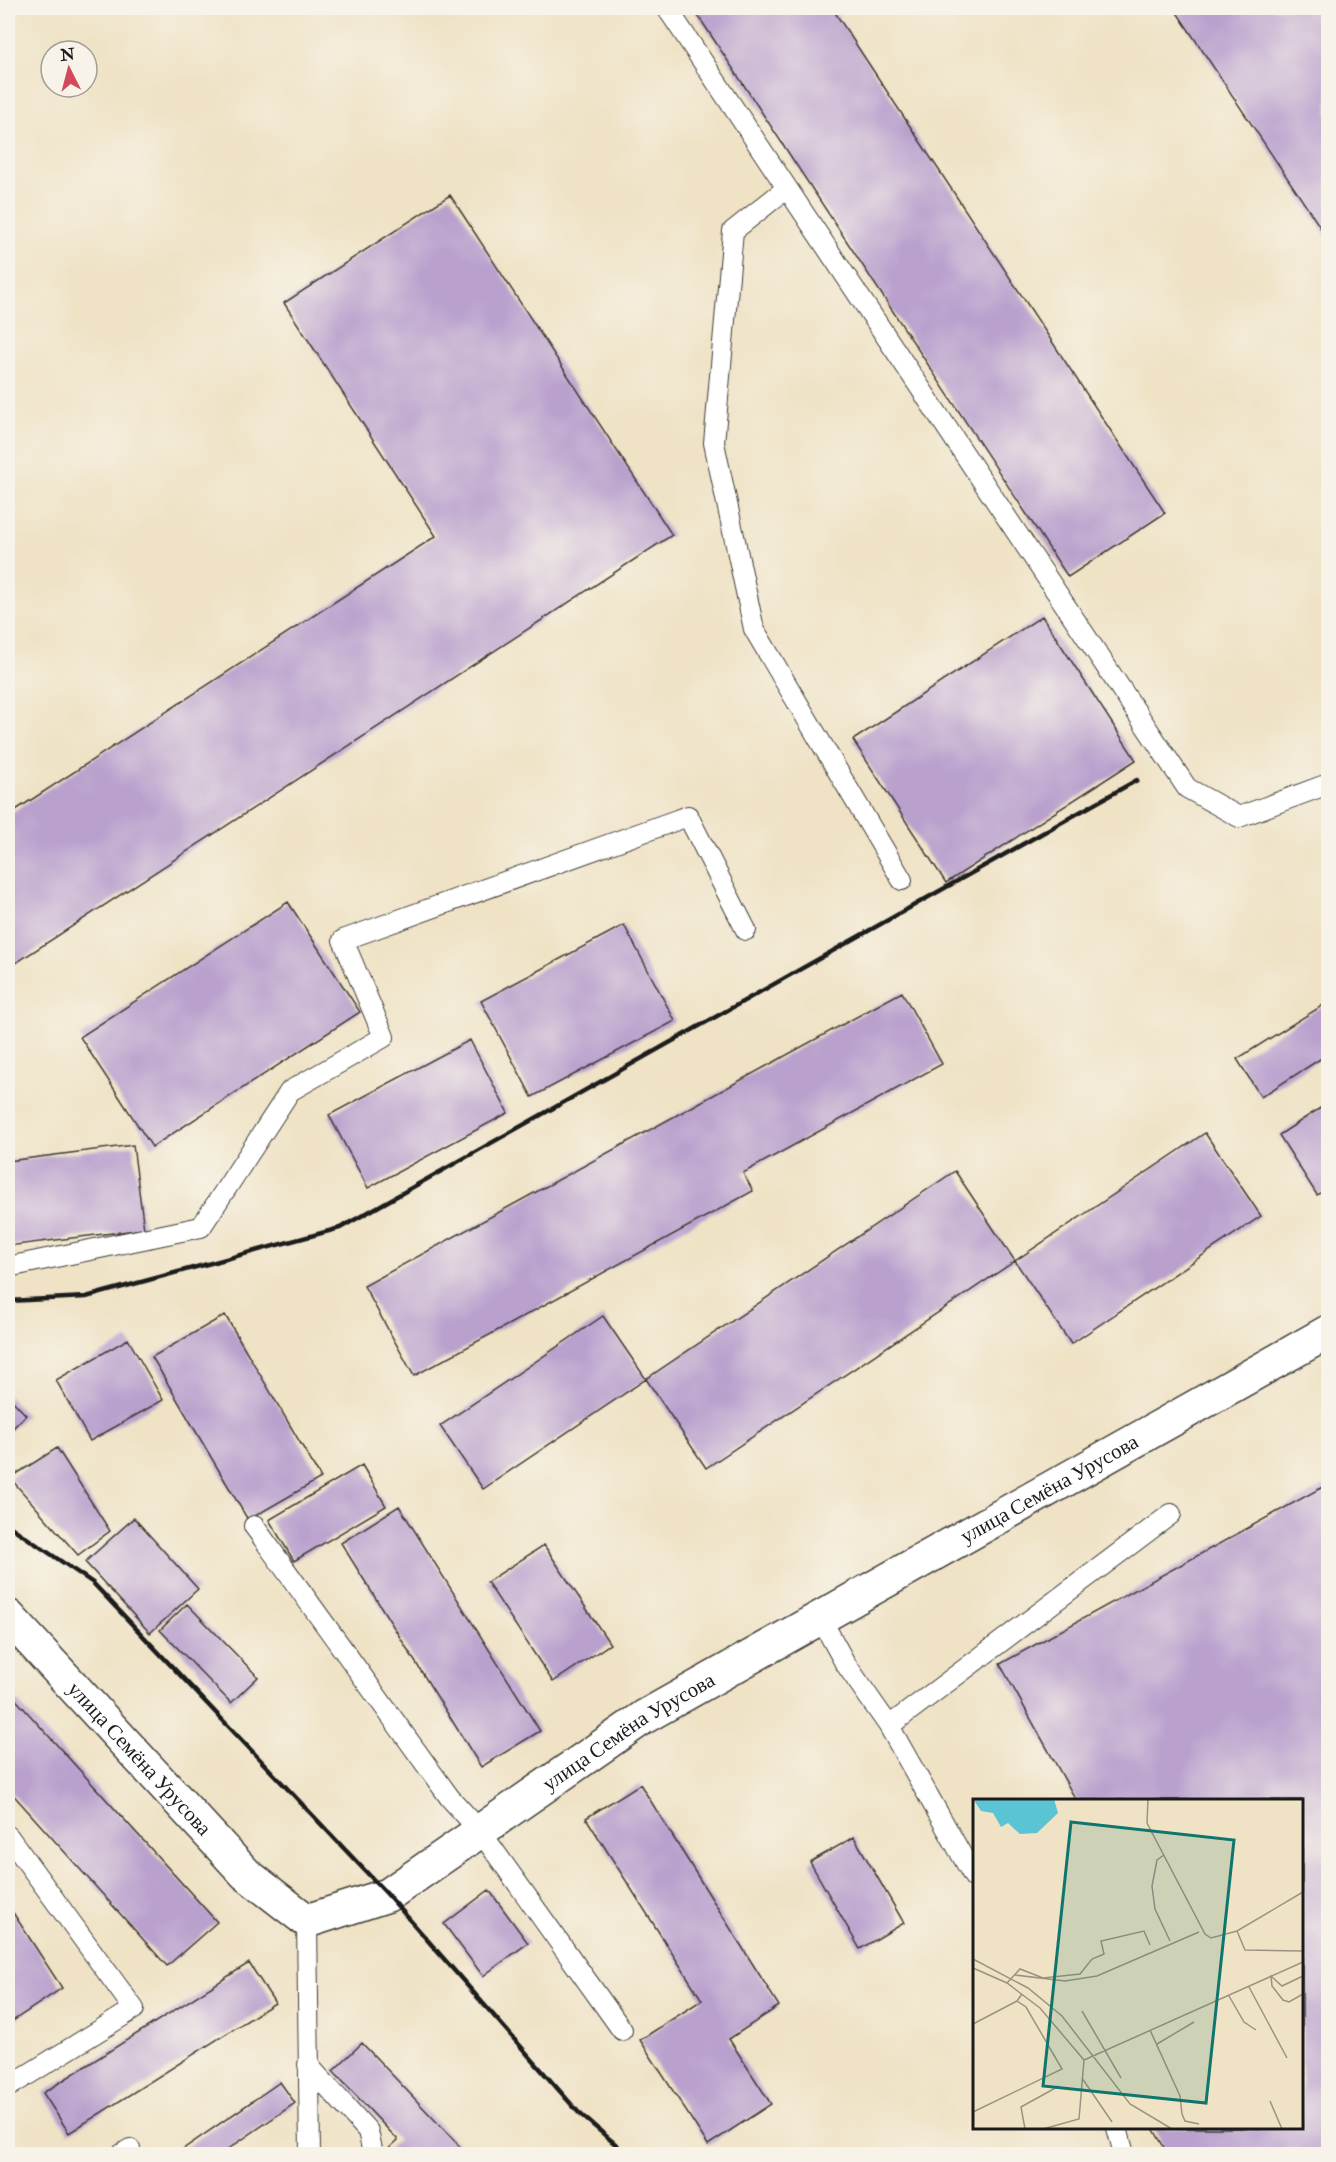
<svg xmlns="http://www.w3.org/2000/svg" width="1336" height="2162" font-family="'IM FELL Double Pica',serif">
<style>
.building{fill:#b9a0cd}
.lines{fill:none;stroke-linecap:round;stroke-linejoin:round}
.lane-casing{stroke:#3c3a35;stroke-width:22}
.street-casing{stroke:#3c3a35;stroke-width:36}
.lane{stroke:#fff;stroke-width:20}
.street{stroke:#fff;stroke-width:33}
.rail{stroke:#1c1c1c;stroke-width:4.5}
.labels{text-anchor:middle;stroke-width:5;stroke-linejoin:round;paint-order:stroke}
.street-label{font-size:21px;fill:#1c1c1c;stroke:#f7f3e8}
.inset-road{fill:none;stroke:#9b9381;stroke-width:1.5}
.view{fill:#0f766e;fill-opacity:0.15;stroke:#0f766e;stroke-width:3}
.inset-edge{fill:none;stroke:#1c1c1c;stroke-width:3}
</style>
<rect width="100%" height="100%" fill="#f7f3e8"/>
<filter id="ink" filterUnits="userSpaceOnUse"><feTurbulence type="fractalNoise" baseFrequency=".0167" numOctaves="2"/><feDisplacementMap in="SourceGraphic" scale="12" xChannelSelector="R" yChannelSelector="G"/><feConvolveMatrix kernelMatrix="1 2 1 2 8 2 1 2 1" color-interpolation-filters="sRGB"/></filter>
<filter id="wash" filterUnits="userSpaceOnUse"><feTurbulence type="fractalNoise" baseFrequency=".008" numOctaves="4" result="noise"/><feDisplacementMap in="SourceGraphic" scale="24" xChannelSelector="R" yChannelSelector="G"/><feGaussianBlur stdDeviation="1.35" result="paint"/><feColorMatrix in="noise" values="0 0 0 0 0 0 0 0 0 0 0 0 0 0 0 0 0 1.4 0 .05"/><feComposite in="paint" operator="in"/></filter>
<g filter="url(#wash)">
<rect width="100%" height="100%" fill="#efe2c5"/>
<g id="blocks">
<path class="building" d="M693 8H832L1165 513 1068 577Z
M1174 8H1328V239Z
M450 195 672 535 16 963 8 949V815L436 536 284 303Z
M1042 616 1136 760 946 883 853 740Z
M288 902 360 1012 152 1147 80 1037Z
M624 925 675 1021 532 1097 481 1001Z
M902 992 942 1064 743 1173 753 1191 414 1376 364 1286Z
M1328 1002V1054L1261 1097 1237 1059Z
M470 1040 508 1113 368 1188 329 1115Z
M1328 1103V1187L1317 1195 1279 1135Z
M1205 1133 1261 1216 1071 1344 1015 1261Z
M133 1145 144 1229 8 1246V1161Z
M955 1171 1015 1261 706 1468 646 1379Z
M225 1315 321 1478 248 1520 152 1357Z
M603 1316 646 1379 483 1489 440 1426Z
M128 1339 163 1400 90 1441 56 1380Z
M8 1396 26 1415 8 1433Z
M57 1448 110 1531 78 1555 10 1478Z
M362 1465 386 1506 294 1561 269 1520Z
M1328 1484V2154H1168L1153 2128H1302V1800H1076L1000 1664Z
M399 1506 540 1731 481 1767 341 1543Z
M134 1518 198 1589 150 1633 85 1562Z
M544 1545 610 1644 553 1682 487 1582Z
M187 1604 258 1677 231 1703 160 1630Z
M9 1692 217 1922 167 1966 8 1789V1694Z
M640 1784 779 2006 729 2039 771 2104 708 2145 640 2040 702 2000 586 1818Z
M854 1837 904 1923 860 1949 810 1862Z
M489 1890 528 1943 483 1976 444 1924Z
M8 1905 62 1988 8 2024Z
M249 1963 275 2003 69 2133 43 2093Z
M362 2043 467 2154H383L398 2140 333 2071Z
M280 2082 295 2103 221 2154H176Z"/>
</g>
</g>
<g filter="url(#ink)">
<use href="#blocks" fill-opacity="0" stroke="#3c3a35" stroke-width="1.5"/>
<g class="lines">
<defs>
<path id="lane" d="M667 8 1187 788 1239 817 1328 784
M787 188 733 231 714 443 754 629 902 880
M8 1267 201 1227 290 1091 384 1037 343 940 688 816 746 930
M254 1526 450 1798 480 1831 622 2030
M821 1619 845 1663 889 1726 974 1877
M889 1726 1171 1514
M8 1836 134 2009 8 2087
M307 1921 310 2154
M308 2065 368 2131 373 2154
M1117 2128 1124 2154
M122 2154 130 2149"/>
<g id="street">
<path id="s1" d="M8 1616 246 1874 307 1921 388 1895 644 1717 1328 1332"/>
</g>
</defs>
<use href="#lane" class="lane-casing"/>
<use href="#street" class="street-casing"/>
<use href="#lane" class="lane"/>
<use href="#street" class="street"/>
<path class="rail" d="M8 1301 86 1297 340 1228 1137 780
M8 1525 93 1583 388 1895 579 2113 627 2154"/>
</g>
</g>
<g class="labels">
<g class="street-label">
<text dy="7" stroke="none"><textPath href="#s1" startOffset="1290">улица Семёна Урусова</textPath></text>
<text dy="7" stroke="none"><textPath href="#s1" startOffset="804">улица Семёна Урусова</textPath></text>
<text dy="7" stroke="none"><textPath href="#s1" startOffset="194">улица Семёна Урусова</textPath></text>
</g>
</g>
<g transform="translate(973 1799)">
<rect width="330" height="330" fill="#efe2c5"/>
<path d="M0 0H81L85 14 64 34 47 35 35 24 28 28 20 14 8 12Z" fill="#5ac4d5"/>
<path class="inset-road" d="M175 0 174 24 232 135 238 139 264 132 330 93M191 56 184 61 179 87 182 110 197 142M264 132 272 151 330 152M0 160 55 189 89 217 157 305 199 330M0 169 34 184 67 209 111 261 330 163M42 176 92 182 124 177 226 133M330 177 309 187 298 177 299 187 310 201 316 203 330 195M34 184 47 170 70 179 107 175 119 160 131 155 128 142 171 132 177 146M276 188 314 259M256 197 271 223 283 231M109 212 148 279M0 225 44 202M177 231 207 297 209 315 212 322 226 325M184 245 221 223M109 279 139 323M297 302 309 330M0 313 89 270 53 208 44 202 49 195M52 330 48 308 86 287M70 330 106 320 111 261"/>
<path class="view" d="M98 23 261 41 233 304 70 287Z"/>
<rect width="330" height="330" class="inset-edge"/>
</g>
<rect width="1336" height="2162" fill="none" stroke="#f7f3e8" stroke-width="30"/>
<g transform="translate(69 69) rotate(354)"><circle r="28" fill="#f7f3e8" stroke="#9f9d96" stroke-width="1.5"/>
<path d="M0-4.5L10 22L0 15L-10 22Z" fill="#d1495b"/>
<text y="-9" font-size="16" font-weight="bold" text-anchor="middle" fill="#1c1c1c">N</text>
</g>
</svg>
